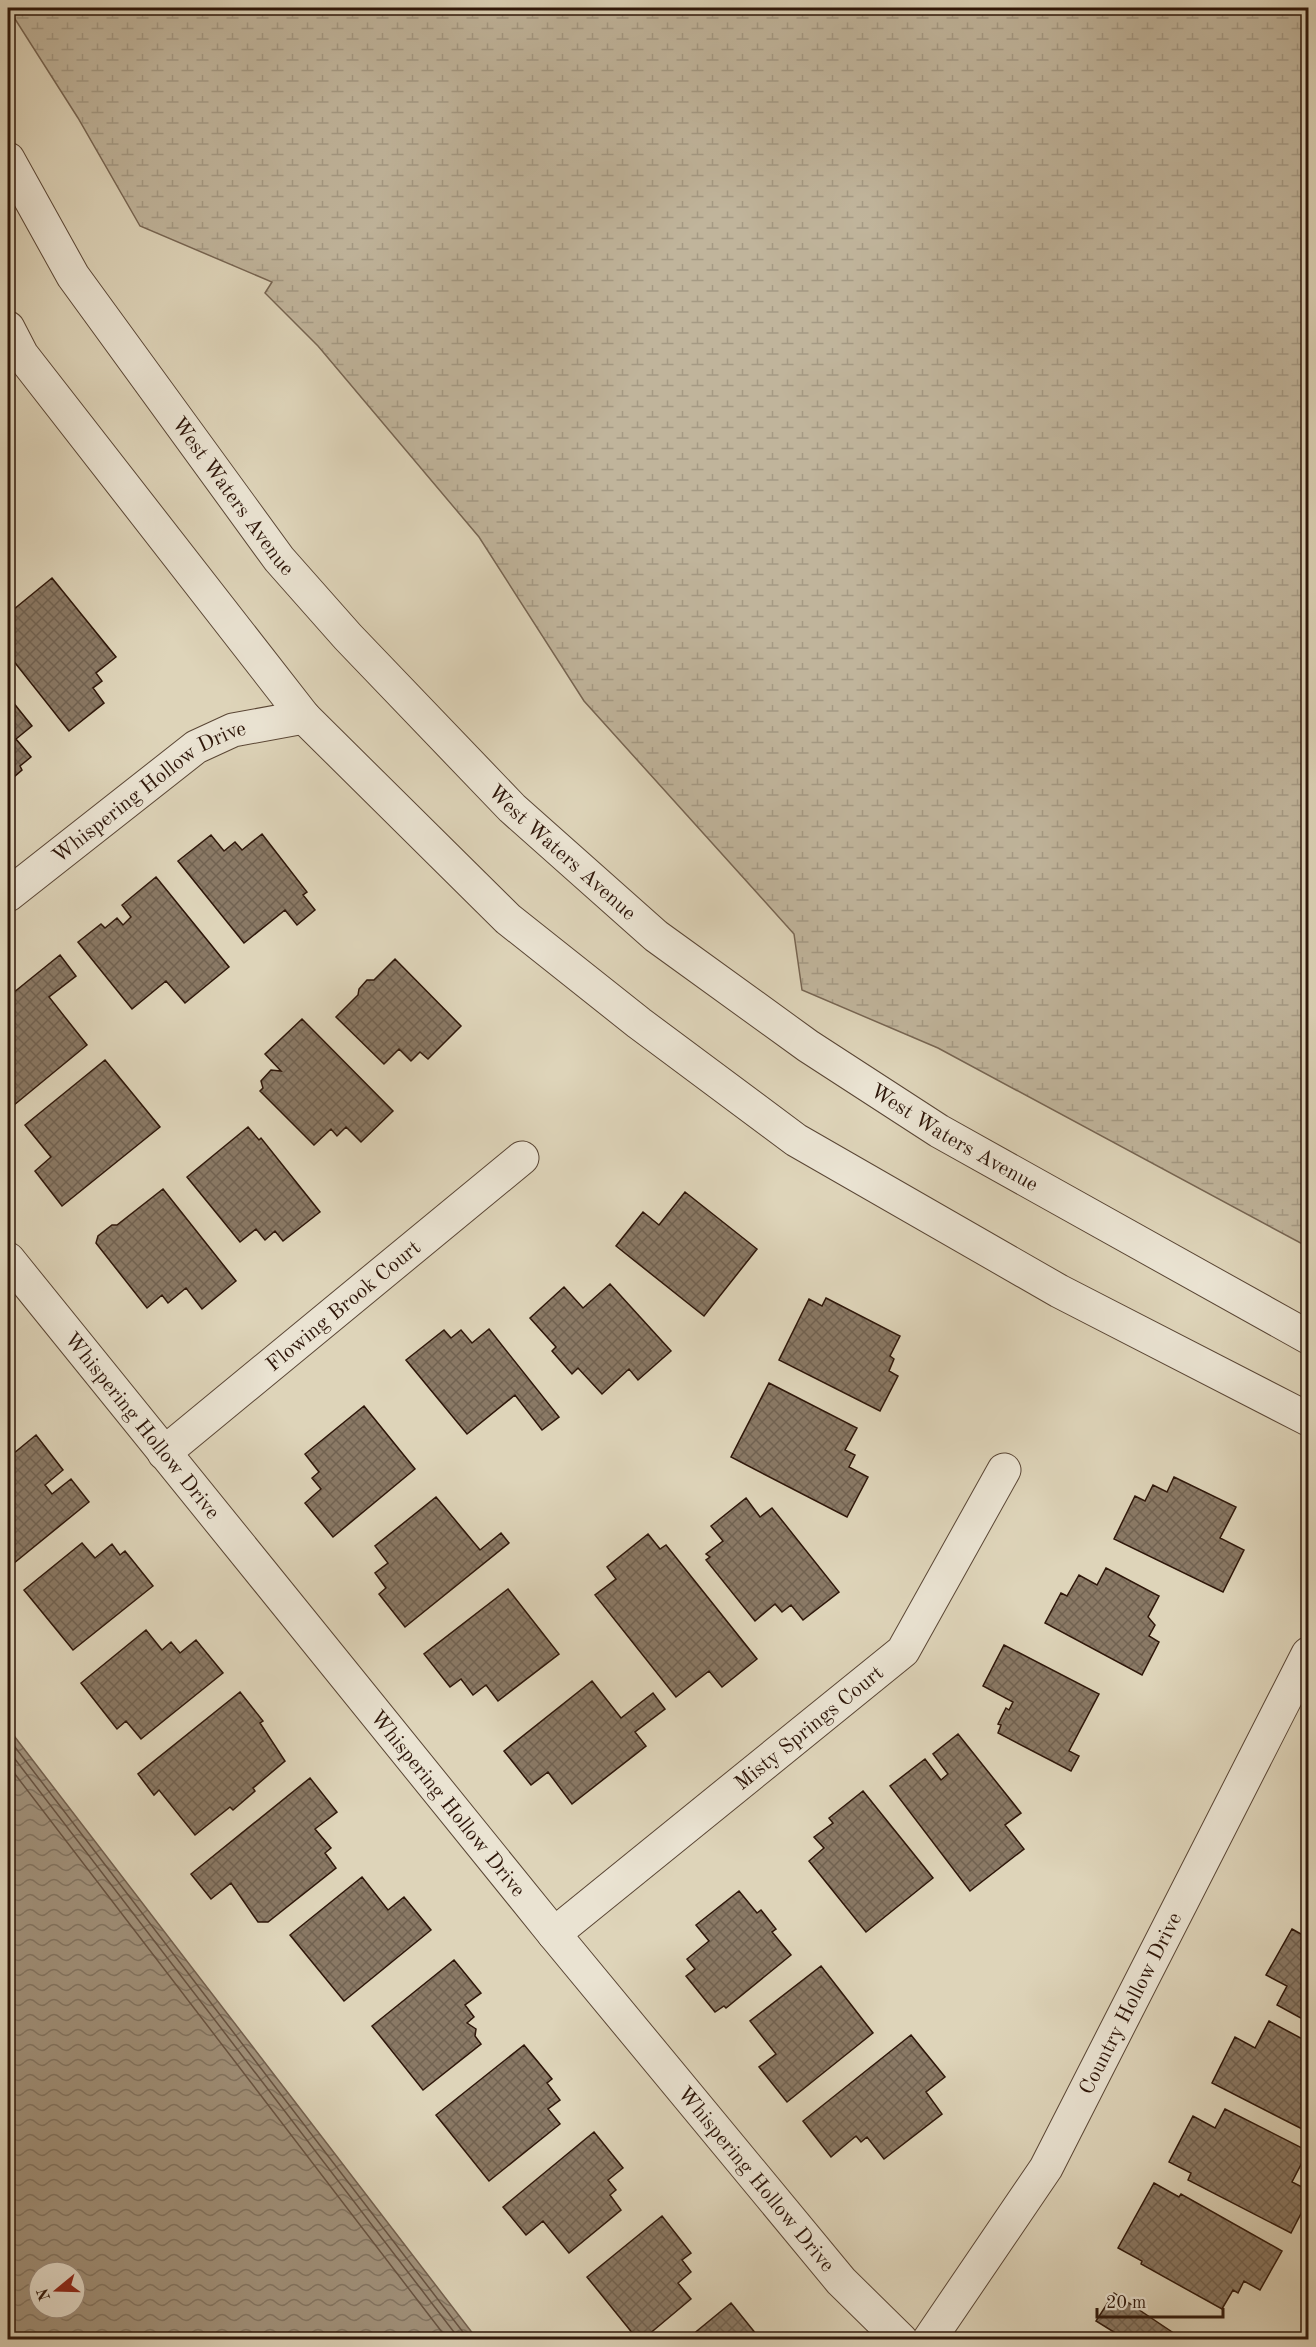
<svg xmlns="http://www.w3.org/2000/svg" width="1316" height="2347" font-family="'Old Standard TT',serif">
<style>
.wetland{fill:url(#wetland-marsh);stroke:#776552;stroke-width:1.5}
.water{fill:url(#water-waves);stroke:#74614f;stroke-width:1.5;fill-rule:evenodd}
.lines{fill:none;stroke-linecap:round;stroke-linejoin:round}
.shore{stroke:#685443;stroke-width:1.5}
.building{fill:url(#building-cross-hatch);stroke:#2e1609;stroke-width:1.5}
.minor-casing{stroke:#5a4635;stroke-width:35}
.minor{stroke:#eae3d2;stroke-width:33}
.labels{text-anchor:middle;stroke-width:5;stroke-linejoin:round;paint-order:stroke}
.street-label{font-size:21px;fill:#2e1609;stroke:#eae3d2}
</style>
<defs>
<pattern id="wetland-marsh" width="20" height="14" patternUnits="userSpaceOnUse" patternTransform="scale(1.5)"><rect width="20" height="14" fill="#c0b49b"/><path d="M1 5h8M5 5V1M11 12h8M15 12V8" fill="none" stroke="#a59a84"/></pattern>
<pattern id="water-waves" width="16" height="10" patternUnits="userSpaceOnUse" patternTransform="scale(1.5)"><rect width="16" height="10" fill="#a2937d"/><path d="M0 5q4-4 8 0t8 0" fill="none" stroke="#847765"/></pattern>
<pattern id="building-cross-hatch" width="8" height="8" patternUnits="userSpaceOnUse" patternTransform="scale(1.5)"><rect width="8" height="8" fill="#8a7965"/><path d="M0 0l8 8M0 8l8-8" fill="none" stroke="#716251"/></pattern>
</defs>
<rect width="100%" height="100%" fill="#ded4b9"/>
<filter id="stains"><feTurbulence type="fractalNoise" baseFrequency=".00333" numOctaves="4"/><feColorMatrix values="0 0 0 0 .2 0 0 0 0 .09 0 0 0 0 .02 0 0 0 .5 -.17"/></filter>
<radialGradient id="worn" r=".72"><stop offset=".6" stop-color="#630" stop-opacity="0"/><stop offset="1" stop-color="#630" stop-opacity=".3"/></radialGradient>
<path class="wetland" d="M8 8H1308V1247L938 1048 802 990 794 934 584 701 479 537 318 346 265 293 272 282 140 226 78 118Z"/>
<path class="water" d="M8 1728 477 2339H8ZM39 2272H75V2308H39Z"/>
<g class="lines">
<path class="shore" d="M8 1738 469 2340
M8 1750 460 2340
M8 1765 448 2340"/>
</g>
<path class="building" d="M52 578 116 657 96 673 102 681 93 688 104 703 69 731 8 654V614Z
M8 696 32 726 16 739 31 757 20 766 22 770 8 782Z
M262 834 307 892 303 895 315 910 297 925 285 910 244 943 178 861 211 835 224 851 235 842 242 850Z
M156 877 229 967 185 1003 166 981 132 1009 78 942 101 924 105 928 117 918 123 925 131 917 122 905Z
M60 955 76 976 49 997 87 1045 8 1110V997Z
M395 959 461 1026 428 1059 420 1052 411 1061 399 1049 384 1064 336 1017 358 995 359 989 367 980H374Z
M302 1019 393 1111 361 1142 346 1127 337 1136 331 1129 314 1145 260 1091 263 1088 261 1081 271 1070 281 1071 265 1054Z
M105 1060 160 1127 62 1206 35 1171 51 1157 25 1125Z
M248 1127 259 1140 261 1138 320 1212 283 1241 275 1231 265 1240 256 1229 240 1242 187 1177Z
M163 1189 236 1281 202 1309 186 1288 168 1303 162 1295 147 1308 96 1243 98 1236 112 1225H117Z
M685 1192 757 1249 704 1316 616 1246 643 1212 659 1225Z
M610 1284 671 1351 638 1380 629 1369 602 1394 578 1368 572 1374 552 1351 556 1347 530 1318 564 1287 583 1308Z
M826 1298 900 1336 890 1356 894 1359 889 1371 898 1376 880 1411 779 1360 809 1299 822 1306Z
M489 1329 559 1417 542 1430 515 1395 467 1434 406 1360 444 1330 451 1338 461 1330 472 1343Z
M769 1383 857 1428 845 1450 855 1455 849 1467 868 1477 847 1517 731 1457Z
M364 1406 415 1469 333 1537 305 1503 321 1489 312 1478 319 1472 305 1454Z
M36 1435 63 1470 45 1485 52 1494 71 1479 89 1502 8 1568V1458Z
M1174 1477 1236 1507 1220 1538 1244 1550 1223 1592 1114 1539 1135 1496 1145 1501 1153 1485 1167 1492Z
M436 1497 480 1550 501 1533 509 1543 405 1627 379 1594 386 1588 375 1573 388 1563 375 1546Z
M746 1498 760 1517 772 1508 839 1592 803 1620 791 1605 782 1612 775 1604 755 1621 706 1560 710 1557 706 1554 723 1541 711 1526Z
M648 1534 660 1549 666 1545 757 1659 722 1687 709 1671 676 1697 595 1595 616 1579 607 1567Z
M82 1543 95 1558 112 1544 120 1555 125 1551 153 1586 73 1650 24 1590Z
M1106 1568 1159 1596 1148 1617 1155 1625 1149 1636 1159 1642 1142 1675 1045 1623 1061 1593 1067 1596 1079 1575 1097 1585Z
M508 1589 559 1654 498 1701 486 1685 473 1695 461 1679 450 1687 424 1654Z
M146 1630 162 1650 171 1642 180 1653 196 1640 223 1673 141 1739 126 1721 117 1729 81 1683Z
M1004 1645 1099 1694 1069 1751 1079 1756 1071 1771 998 1733 1001 1725 998 1724 1006 1708 1009 1710 1013 1702 983 1686Z
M592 1681 621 1718 653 1693 665 1709 635 1732 646 1746 572 1804 548 1772 531 1785 504 1751Z
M240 1692 263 1721 260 1723 285 1761 253 1788 255 1791 233 1810 230 1807 195 1835 159 1790 154 1795 138 1774Z
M958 1734 1021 1813 1005 1825 1024 1849 970 1891 890 1786 925 1759 941 1780 948 1774 933 1754Z
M310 1778 337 1812 315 1829 331 1848 325 1853 336 1868 268 1922H258L231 1883 211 1899 191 1874Z
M863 1791 933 1878 866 1932 809 1861 824 1848 814 1837 833 1823 829 1818Z
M362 1877 388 1910 404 1897 431 1930 344 2001 290 1935Z
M739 1891 757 1913 761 1910 776 1929 772 1932 791 1955 726 2008 724 2006 715 2012 686 1976 695 1969 687 1959 709 1941 696 1925Z
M1292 1929 1308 1938V2022L1277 2005 1287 1986 1266 1975Z
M454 1960 481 1993 465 2005 474 2017 467 2023 476 2029 475 2036 481 2044 423 2090 372 2026Z
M821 1966 873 2033 787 2102 759 2067 776 2054 750 2021Z
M1269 2021 1308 2042V2132L1212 2083 1235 2037 1255 2048Z
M911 2035 945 2077 926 2092 942 2114 884 2159 867 2137 861 2142 856 2136 831 2157 803 2121Z
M524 2045 552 2079 547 2083 560 2100 548 2109 560 2124 489 2181 436 2115Z
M1225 2109 1308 2151 1292 2182 1308 2190V2200L1291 2233 1188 2180 1191 2173 1169 2162 1193 2116 1215 2128Z
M594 2132 623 2168 608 2180 616 2190 610 2195 621 2210 569 2253 543 2221 526 2235 503 2207Z
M1154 2183 1179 2197 1181 2194 1282 2251 1260 2290 1244 2281 1238 2293 1233 2290 1222 2309 1141 2264 1142 2261 1118 2248Z
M662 2216 691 2253 682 2260 691 2272 678 2283 691 2299 642 2340H638L587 2277Z
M1114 2293 1184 2340H1120L1122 2337 1096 2321Z
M731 2303 761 2340H686Z"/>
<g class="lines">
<defs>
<g id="minor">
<path id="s1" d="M8 159 73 276 279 559 348 637 512 808 656 936 808 1046 939 1131 1308 1337"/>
<path d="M8 328 22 355 304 717 508 919 639 1023 796 1140 1059 1291 1308 1419"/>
<path id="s2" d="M8 895 196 747 233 730 304 717"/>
<path id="s3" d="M8 1259 554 1934 841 2281 901 2340"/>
<path id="s4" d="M164 1453 522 1158"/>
<path id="s5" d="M554 1934 903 1651 1004 1470"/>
<path id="s6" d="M929 2340 1046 2168 1308 1654"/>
</g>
</defs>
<use href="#minor" class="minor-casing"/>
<use href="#minor" class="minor"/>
</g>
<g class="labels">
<g class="street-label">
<text dy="7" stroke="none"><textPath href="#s1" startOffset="406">West Waters Avenue</textPath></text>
<text dy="7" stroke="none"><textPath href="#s2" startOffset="176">Whispering Hollow Drive</textPath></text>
<text dy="7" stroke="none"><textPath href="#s1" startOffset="892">West Waters Avenue</textPath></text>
<text dy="7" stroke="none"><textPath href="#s1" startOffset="1378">West Waters Avenue</textPath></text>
<text dy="7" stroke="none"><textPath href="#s4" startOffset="232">Flowing Brook Court</textPath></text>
<text dy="7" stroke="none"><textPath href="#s3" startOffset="214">Whispering Hollow Drive</textPath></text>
<text dy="7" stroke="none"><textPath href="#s5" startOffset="328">Misty Springs Court</textPath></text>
<text dy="7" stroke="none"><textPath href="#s3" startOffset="700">Whispering Hollow Drive</textPath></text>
<text dy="7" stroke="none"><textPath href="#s6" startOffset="393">Country Hollow Drive</textPath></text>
<text dy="7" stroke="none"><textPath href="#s3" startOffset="1186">Whispering Hollow Drive</textPath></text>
</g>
</g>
<rect width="1316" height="2347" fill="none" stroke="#ded4b9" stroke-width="30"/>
<rect x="9" y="9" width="1298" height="2329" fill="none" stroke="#2e1609" stroke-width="3"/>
<rect x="15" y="15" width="1286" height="2317" fill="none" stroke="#2e1609" stroke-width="1.5"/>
<g transform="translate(57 2290) rotate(251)"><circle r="28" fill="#eae3d2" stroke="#9f9182" stroke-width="1.5"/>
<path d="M0-4.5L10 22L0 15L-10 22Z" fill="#8f2418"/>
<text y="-9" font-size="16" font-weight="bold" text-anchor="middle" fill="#2e1609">N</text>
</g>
<path d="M1097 2308v9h126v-9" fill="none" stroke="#2e1609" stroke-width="3"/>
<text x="1106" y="2308" font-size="18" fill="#2e1609" stroke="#eae3d2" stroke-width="4.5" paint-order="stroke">20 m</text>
<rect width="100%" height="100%" filter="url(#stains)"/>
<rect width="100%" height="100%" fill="url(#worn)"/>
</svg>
